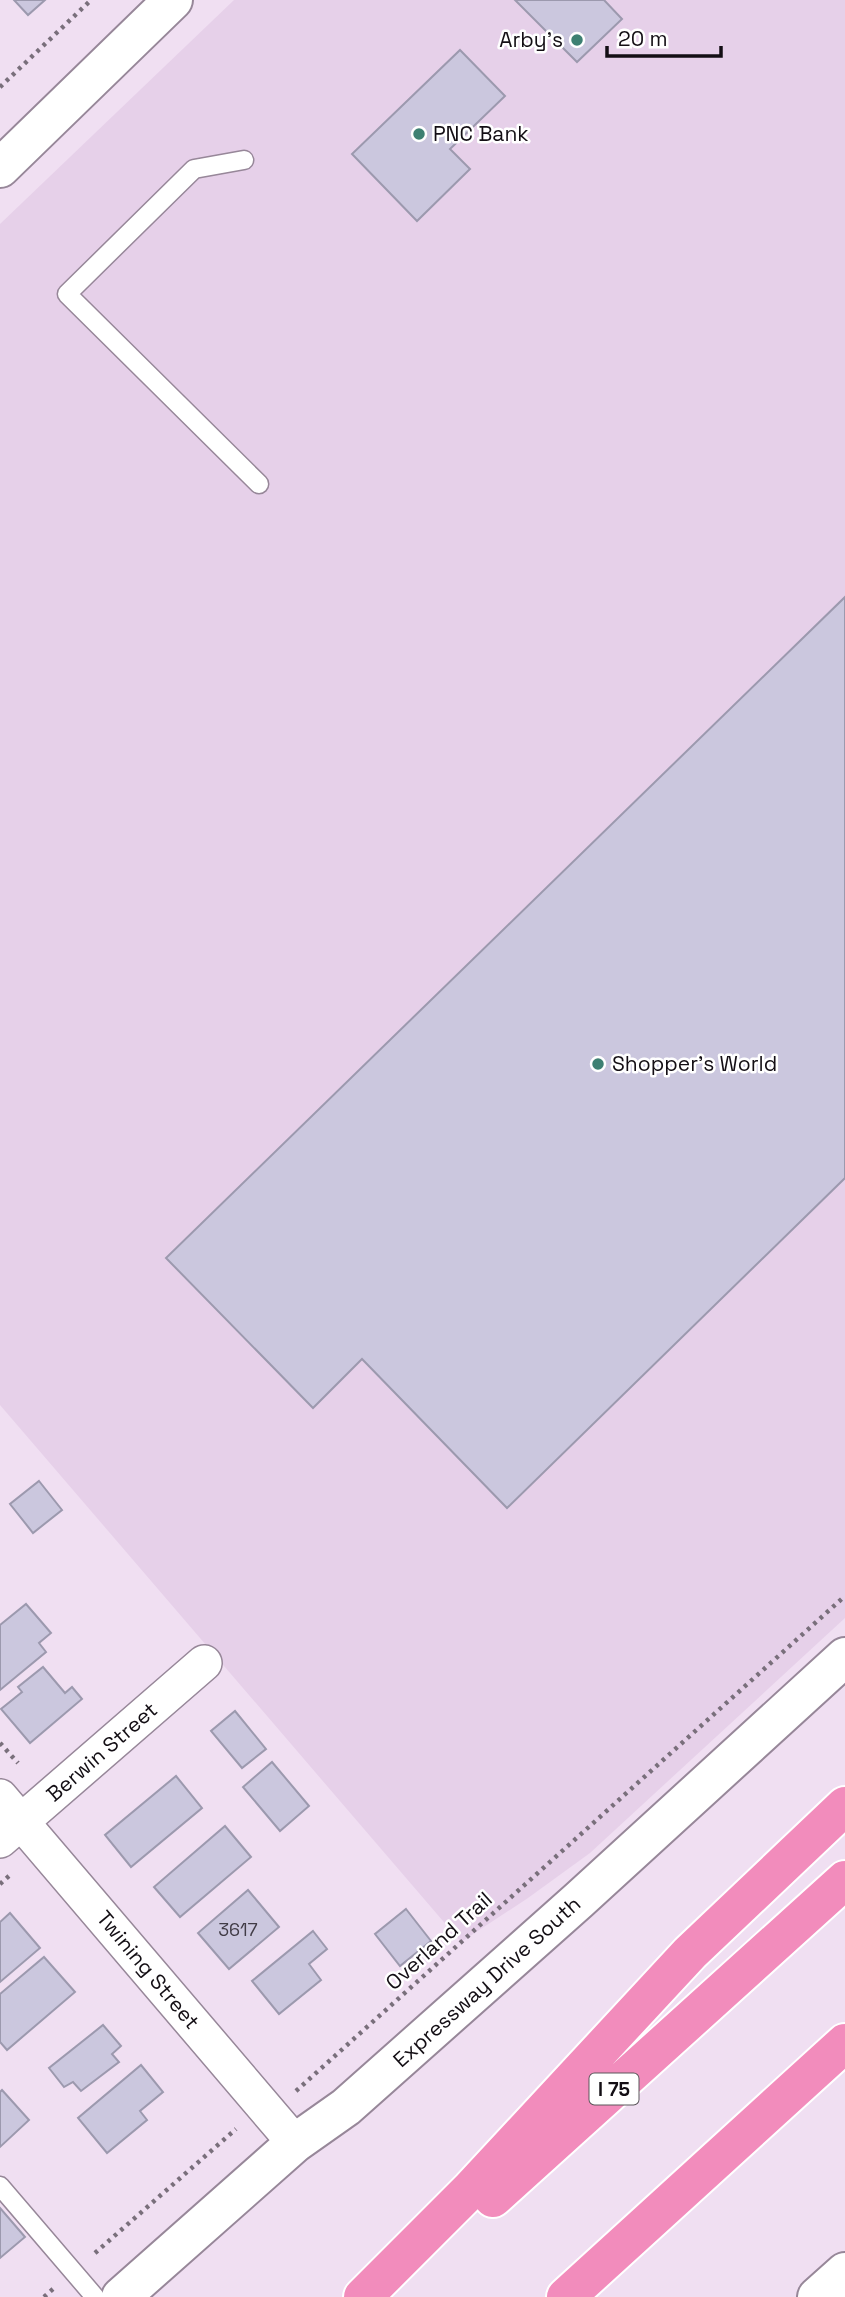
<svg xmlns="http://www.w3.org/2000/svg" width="845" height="2297" font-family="'Space Grotesk',sans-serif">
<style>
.built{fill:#e6d0e9}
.building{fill:#cbc7de;stroke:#9c99ae;stroke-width:2}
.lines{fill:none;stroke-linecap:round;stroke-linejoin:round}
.lane-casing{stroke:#978799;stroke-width:21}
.street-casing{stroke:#978799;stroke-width:38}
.secondary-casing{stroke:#978799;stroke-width:42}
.highway-casing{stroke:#fff;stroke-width:42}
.path{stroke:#796f7b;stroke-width:4.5;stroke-dasharray:3.5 5;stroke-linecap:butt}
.lane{stroke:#fff;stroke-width:18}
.street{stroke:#fff;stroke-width:35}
.secondary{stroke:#fff;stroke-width:38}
.highway{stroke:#f28cbc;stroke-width:38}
.poi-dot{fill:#3d8072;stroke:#fff;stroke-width:2.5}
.labels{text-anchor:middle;stroke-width:5;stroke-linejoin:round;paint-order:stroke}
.number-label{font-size:18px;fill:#413c46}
.shield{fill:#fff;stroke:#5a565a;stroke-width:2}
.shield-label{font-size:19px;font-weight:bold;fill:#130e14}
.poi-label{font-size:21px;fill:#130e14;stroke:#fff;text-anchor:start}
.street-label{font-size:21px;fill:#130e14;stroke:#fff}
</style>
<rect width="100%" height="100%" fill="#f0dff2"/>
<path class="built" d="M234 0H845V1618L590 1853 528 1898 461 1942 0 1405V224Z"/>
<path class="building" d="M14 0H45L28 15Z
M515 0H604L622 19 577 62Z
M460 50 505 96 450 149 470 169 417 221 352 154Z
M845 597V1178L507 1508 362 1359 313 1408 166 1258Z
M39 1481 62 1510 33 1533 10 1504Z
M26 1604 51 1633 39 1643 46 1652 0 1690V1625Z
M43 1667 65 1693 72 1687 82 1699 30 1743 1 1709 22 1692 18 1687Z
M235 1711 266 1749 242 1768 211 1731Z
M272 1762 309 1806 280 1831 243 1787Z
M176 1776 202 1808 131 1867 105 1835Z
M225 1826 251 1857 180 1917 154 1887Z
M248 1890 279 1927 229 1969 198 1933Z
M406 1909 431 1941 400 1966 375 1934Z
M10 1913 40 1948 0 1982V1922Z
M313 1931 327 1949 309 1964 321 1980 279 2014 252 1981Z
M44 1957 75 1992 7 2050 0 2042V1994Z
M103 2025 121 2046 112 2054 119 2062 81 2091 73 2082 64 2087 49 2068Z
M141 2065 163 2092 140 2111 147 2120 107 2153 78 2118Z
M2 2090 29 2120 0 2147V2092Z
M0 2208 25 2237 0 2258Z"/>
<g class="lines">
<defs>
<path id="lane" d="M244 160 194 169 67 294 259 484
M0 2186 95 2297"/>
<path id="street" d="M0 1797 295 2143
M0 1840 204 1663"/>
<path id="secondary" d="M0 168 173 0
M121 2297 295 2143 346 2107 579 1900 845 1657
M817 2297 845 2272"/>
<path id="highway" d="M493 2198 845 1880
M363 2297 471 2189 690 1953 845 1806
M566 2297 845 2043"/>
</defs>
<use href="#lane" class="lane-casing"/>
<use href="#street" class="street-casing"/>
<use href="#secondary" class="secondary-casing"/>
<use href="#highway" class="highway-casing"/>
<path class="path" d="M0 87 91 0
M0 1743 18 1763
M0 1884 10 1875
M296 2091 845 1596
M95 2253 236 2129
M44 2297 54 2288"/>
<use href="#lane" class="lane"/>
<use href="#street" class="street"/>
<use href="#secondary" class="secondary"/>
<use href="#highway" class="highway"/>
</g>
<g class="poi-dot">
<circle cx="577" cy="40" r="7"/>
<circle cx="419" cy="134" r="7"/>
<circle cx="598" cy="1064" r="7"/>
</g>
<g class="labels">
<g class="number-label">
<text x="238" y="1936">3617</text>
</g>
<rect class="shield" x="589.5" y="2073.5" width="49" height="31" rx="5"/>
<g class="shield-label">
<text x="614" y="2096">I 75</text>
</g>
<g class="poi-label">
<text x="563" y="47" text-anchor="end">Arby's</text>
<text x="433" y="141">PNC Bank</text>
<text x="612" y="1071">Shopper's World</text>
</g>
<g class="street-label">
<text transform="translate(102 1752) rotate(-41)" y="7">Berwin Street</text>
<text transform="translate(439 1941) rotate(-42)" y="7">Overland Trail</text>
<text transform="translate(148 1970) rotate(50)" y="7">Twining Street</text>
<text transform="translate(487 1982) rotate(-42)" y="7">Expressway Drive South</text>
</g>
</g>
<path d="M607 46v10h114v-10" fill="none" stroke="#130e14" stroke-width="3.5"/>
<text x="618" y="46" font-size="21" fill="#130e14" stroke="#ffffff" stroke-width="5" paint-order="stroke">20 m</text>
</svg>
